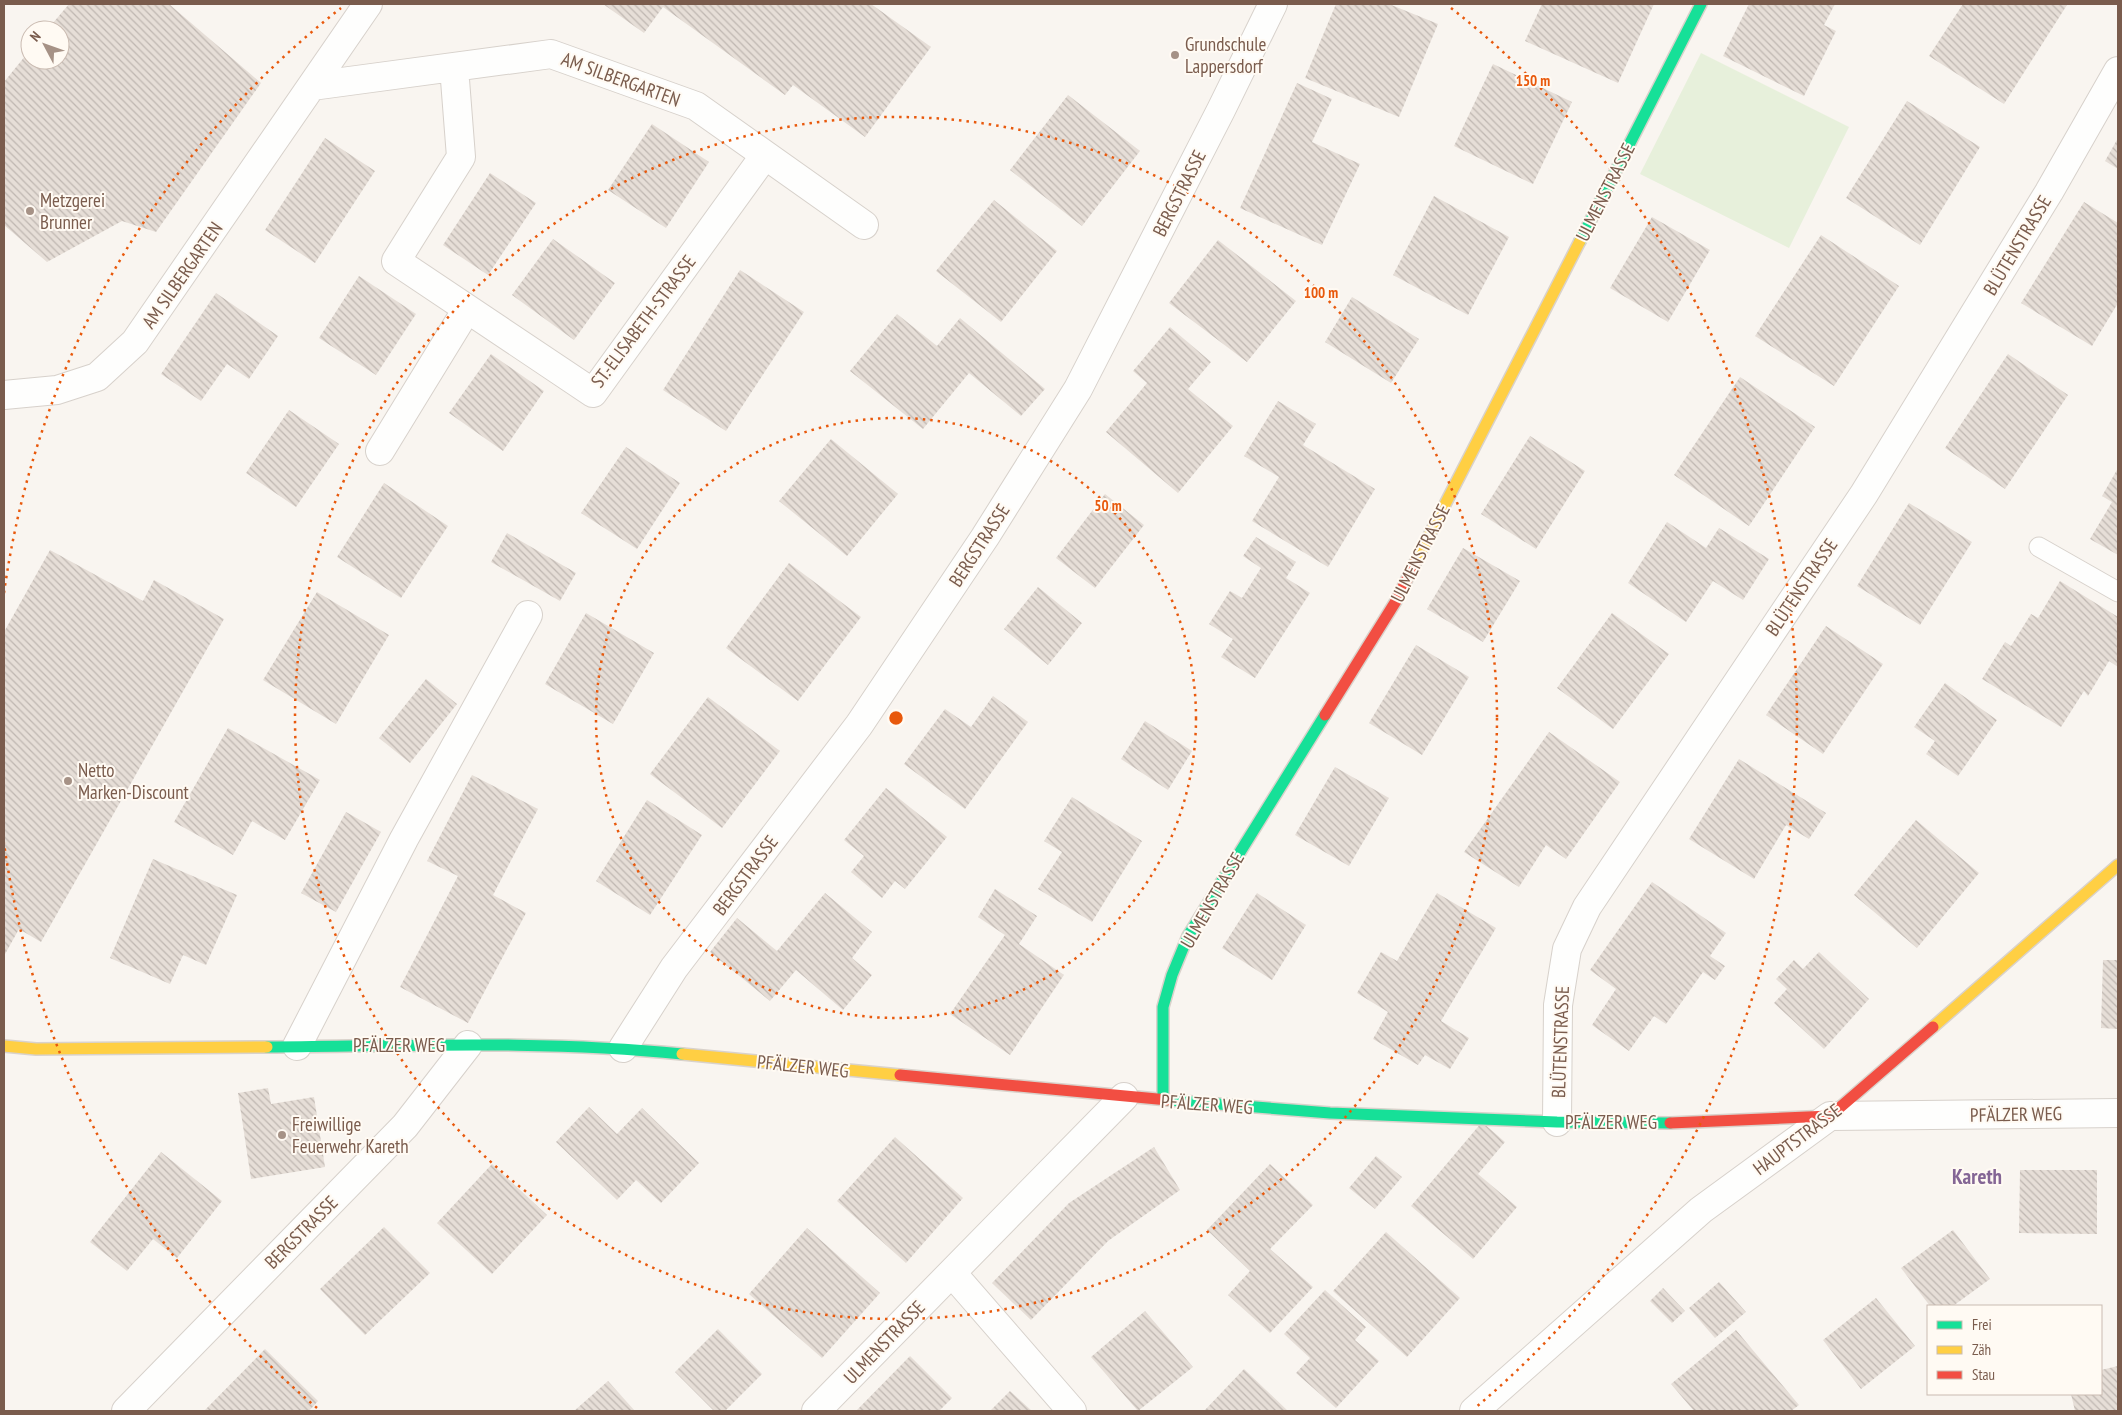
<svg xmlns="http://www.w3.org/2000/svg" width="2122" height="1415" font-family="'PT Sans Narrow',sans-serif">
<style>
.grass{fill:#e7f0db}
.building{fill:url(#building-back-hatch)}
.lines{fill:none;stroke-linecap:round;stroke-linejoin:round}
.lane-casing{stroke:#d7d1cb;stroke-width:21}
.street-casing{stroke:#d7d1cb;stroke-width:30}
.fast-casing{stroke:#d9d2cb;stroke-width:14}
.slow-casing{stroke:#d9d2cb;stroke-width:14}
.jam-casing{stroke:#d9d2cb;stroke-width:14}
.lane{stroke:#fefefd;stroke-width:19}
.street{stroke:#fefefd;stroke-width:28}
.fast{stroke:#16e098;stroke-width:11}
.slow{stroke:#ffcf43;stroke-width:11}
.jam{stroke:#f24e42;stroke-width:11}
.ring{fill:none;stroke:#e8590c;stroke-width:2.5;stroke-dasharray:2.5 5}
.poi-dot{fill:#a69286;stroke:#fffaf3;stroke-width:2}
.labels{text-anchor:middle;stroke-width:4;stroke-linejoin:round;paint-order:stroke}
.poi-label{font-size:19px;fill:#7a5c4d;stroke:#fffaf3;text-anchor:start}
.street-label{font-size:19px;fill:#7a5c4d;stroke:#fffaf3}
.quarter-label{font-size:21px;font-weight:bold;fill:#846695;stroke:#fffaf3}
.centre{fill:#e8590c;stroke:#fffaf3;stroke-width:2.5}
.ring-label{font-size:15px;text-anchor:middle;font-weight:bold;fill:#e8590c;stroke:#fffaf3;stroke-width:4;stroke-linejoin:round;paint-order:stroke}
</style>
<defs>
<pattern id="building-back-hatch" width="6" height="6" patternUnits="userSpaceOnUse" patternTransform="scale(1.25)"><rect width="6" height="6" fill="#e6ded7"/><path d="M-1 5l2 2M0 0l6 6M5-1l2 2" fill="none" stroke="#bfb7b1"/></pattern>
</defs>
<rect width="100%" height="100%" fill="#f9f5f0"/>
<path class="grass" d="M1701 53 1849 127 1789 248 1640 174Z"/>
<path class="building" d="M69 4H169L261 83 156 232 122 221 47 262 4 225V82L30 50V60H60V30H47Z
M603 4H871L931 47 865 137 793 85 785 95 663 7 644 33Z
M1336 4H1389L1438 24 1399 117 1305 78Z
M1542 4H1654L1618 83 1525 41Z
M1749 4H1835L1824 25 1836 31 1804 96 1723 56Z
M1963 4 2067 5 2004 104 1929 56Z
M1493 64 1572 102 1533 184 1454 146Z
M1297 83 1332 99 1312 142 1360 164 1322 245 1240 208Z
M1068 95 1140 151 1082 226 1010 170Z
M1907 101 1980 147 1920 245 1846 198Z
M652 124 709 162 666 228 608 190Z
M325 138 375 171 315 263 265 230Z
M2118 138V169L2105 161Z
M490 173 536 203 488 275 443 245Z
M1434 196 1509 237 1468 315 1393 275Z
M994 200 1057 251 1001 322 936 271Z
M2084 202 2118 223V303L2092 346 2021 303Z
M1652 217 1710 250 1668 322 1610 288Z
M1821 235 1899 286 1834 386 1755 336Z
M553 239 615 283 574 340 512 295Z
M1218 240 1296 301 1247 362 1169 303Z
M740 270 804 312 726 431 663 390Z
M359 276 416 314 376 375 319 338Z
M216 293 278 336 249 379 227 364 201 401 161 374Z
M1352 297 1419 339 1391 383 1325 342Z
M897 314 937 346 960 318 1045 389 1021 416 969 373 923 429 850 371Z
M1170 327 1211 362 1188 389 1233 426 1178 493 1106 432 1147 383 1133 371Z
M491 354 544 391 503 451 449 413Z
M2008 354 2068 395 2005 489 1945 448Z
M1740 377 1815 427 1749 526 1674 475Z
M1278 401 1316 424 1303 445 1375 489 1328 567 1252 521 1279 477 1244 456Z
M289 410 339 444 296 507 246 473Z
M1530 436 1585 471 1536 549 1481 514Z
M831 439 898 494 847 556 779 501Z
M626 447 680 483 637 549 581 513Z
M2118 468V555L2090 539 2112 502 2102 496Z
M384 483 448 526 401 598 337 557Z
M1105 494 1144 525 1095 588 1056 558Z
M1909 503 1972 542 1920 625 1857 586Z
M1667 522 1706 548 1719 528 1769 559 1743 600 1713 581 1686 622 1628 583Z
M507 533 576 573 560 601 491 562Z
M1256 537 1296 562 1286 578 1310 593 1255 678 1221 657 1233 639 1209 624 1230 591 1242 598 1261 568 1243 556Z
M1463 548 1520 581 1483 642 1427 609Z
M50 550 143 601 154 580 224 619 41 942 19 929 4 956V632Z
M789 563 861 617 798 701 726 648Z
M2060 581 2118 617V667L2109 661 2088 696 2084 691 2061 727 1982 679 2005 642 2011 646 2031 614 2038 618Z
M1038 587 1082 623 1048 665 1004 629Z
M317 592 389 635 336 724 263 680Z
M586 613 654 653 613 724 545 684Z
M1612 613 1669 654 1613 729 1557 688Z
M1826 626 1883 664 1823 754 1766 715Z
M1416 645 1469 677 1422 755 1369 723Z
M426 679 457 704 410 763 379 738Z
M1945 683 1997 720 1958 776 1926 754 1935 741 1914 727Z
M993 696 1028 722 965 809 904 764 945 709 971 727Z
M708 697 780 751 722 828 650 774Z
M1145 721 1192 751 1168 790 1121 759Z
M228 728 320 780 285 840 252 821 233 855 174 822Z
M1549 732 1620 782 1566 859 1546 845 1519 887 1464 852Z
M1739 759 1826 813 1809 839 1786 825 1754 879 1689 839Z
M1335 767 1389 798 1349 866 1295 835Z
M472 775 538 809 493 895 526 913 468 1023 400 987 458 876 427 861Z
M886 788 947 837 905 889 895 881 882 898 851 872 864 856 844 840Z
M1072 797 1142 841 1092 922 1038 889 1062 852 1044 841Z
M647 800 702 835 650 915 596 881Z
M346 812 381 832 336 912 301 893Z
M1916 820 1979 873 1917 948 1854 895Z
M153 859 237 895 206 965 183 955 170 984 110 958Z
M1652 882 1726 933 1710 956 1725 966 1715 980 1703 972 1666 1024 1654 1016 1629 1051 1592 1025 1616 989 1590 970Z
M995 889 1037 916 1019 944 1064 975 1010 1055 950 1014 1005 935 978 917Z
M825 893 872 932 852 958 872 975 843 1010 796 970 770 1001 710 952 737 918 777 951Z
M1257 893 1306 925 1272 980 1222 948Z
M1437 893 1496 928 1441 1021 1469 1038 1450 1069 1425 1055 1418 1065 1373 1039 1388 1012 1357 993 1381 952 1397 961Z
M1819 952 1869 999 1824 1049 1774 1003 1787 989 1776 979 1794 960 1803 969Z
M2103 960H2118V1029L2101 1028Z
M268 1088 271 1104 314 1097 325 1167 251 1179 238 1093Z
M589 1107 617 1134 642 1108 699 1163 661 1203 636 1180 617 1200 556 1142Z
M1482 1122 1505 1142 1478 1174 1517 1207 1473 1259 1411 1206Z
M895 1137 963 1198 906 1263 837 1201Z
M1154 1147 1180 1190 1108 1241 1031 1320 992 1283 1069 1203Z
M161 1152 222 1201 177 1258 153 1239 127 1271 90 1242Z
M1376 1156 1402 1177 1375 1209 1349 1188Z
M492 1164 547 1215 492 1274 437 1223Z
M1270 1164 1313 1205 1270 1249 1313 1287 1270 1333 1228 1295 1250 1271 1207 1230Z
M2020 1170H2097V1234L2019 1233Z
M384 1227 430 1273 365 1335 320 1289Z
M807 1228 880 1293 822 1358 749 1294Z
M1953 1230 1990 1279 1953 1306H1930L1901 1268Z
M1386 1232 1460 1298 1407 1357 1333 1291Z
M1719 1282 1746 1312 1715 1338 1689 1308Z
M1663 1288 1685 1311 1672 1323 1650 1301Z
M1325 1290 1366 1327 1355 1340 1379 1361 1336 1408 1296 1373 1310 1358 1284 1334Z
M1876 1298 1915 1346 1861 1389 1823 1340Z
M1145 1311 1193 1367 1138 1411 1091 1357Z
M718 1329 762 1374 725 1411H714L675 1372Z
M1736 1330 1799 1405 1791 1411H1694L1671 1384Z
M265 1349 318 1401 309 1411H204Z
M910 1356 952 1398 939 1411H856Z
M2118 1366V1411H2075L2071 1394H2101V1370Z
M1244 1369 1288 1411H1204Z
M608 1381 635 1411H574Z
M1010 1391 1032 1411H990Z"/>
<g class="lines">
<defs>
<path id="lane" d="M2039 547 2118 592"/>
<path id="street" d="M454 67 461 157 396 261 593 393 765 155
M312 86 551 54 696 106 864 225
M4 395 57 390 97 377 135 342 368 4
M380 451 467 309
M297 1046 404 839 528 615
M623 1048 674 968 859 725 985 537 1078 389 1221 110 1273 4
M1557 1122 1558 1005 1567 949 1587 907 1864 494 2049 192 2118 71
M952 1273 1072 1411
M126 1411 405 1126 468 1045
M816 1411 1124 1097
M1474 1411 1701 1210 1830 1116 2118 1113"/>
<path id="fast" d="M1580 241 1701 4
M267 1047C405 1046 545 1040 682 1054
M1163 1100V1007L1172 975 1188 936 1325 715
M1168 1100 1330 1113 1557 1122 1670 1123"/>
<path id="slow" d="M1415 563 1580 241
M1933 1027 2118 865
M4 1046 36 1049 267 1047
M682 1054 900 1075"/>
<path id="jam" d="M1325 715 1396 601 1415 563
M900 1075 1168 1100
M1670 1123 1830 1116 1933 1027"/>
</defs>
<use href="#lane" class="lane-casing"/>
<use href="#street" class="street-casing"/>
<use href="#fast" class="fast-casing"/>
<use href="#slow" class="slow-casing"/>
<use href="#jam" class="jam-casing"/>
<use href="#lane" class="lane"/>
<use href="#street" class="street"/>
<use href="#fast" class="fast"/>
<use href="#slow" class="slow"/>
<use href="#jam" class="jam"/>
</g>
<g class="ring">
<circle cx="896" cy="718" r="300"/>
<circle cx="896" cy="718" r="601"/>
<path d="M317 1408A901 901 0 0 1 4 843M4 593A901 901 0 0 1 341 8M1451 8A901 901 0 0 1 1475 1408"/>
</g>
<g class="poi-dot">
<circle cx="1175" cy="55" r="5"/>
<circle cx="30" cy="211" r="5"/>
<circle cx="68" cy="781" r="5"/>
<circle cx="282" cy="1135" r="5"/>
</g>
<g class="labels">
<g class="poi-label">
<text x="1185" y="51">Grundschule<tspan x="1185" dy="22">Lappersdorf</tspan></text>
<text x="40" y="207">Metzgerei<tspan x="40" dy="22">Brunner</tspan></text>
<text x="78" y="777">Netto<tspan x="78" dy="22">Marken-Discount</tspan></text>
<text x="292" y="1131">Freiwillige<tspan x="292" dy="22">Feuerwehr Kareth</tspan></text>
</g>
<g class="street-label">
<text transform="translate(621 79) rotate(20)" y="7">AM SILBERGARTEN</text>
<text transform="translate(1605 192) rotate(-63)" y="7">ULMENSTRASSE</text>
<text transform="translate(1179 193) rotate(-63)" y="7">BERGSTRASSE</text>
<text transform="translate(2017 245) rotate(-59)" y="7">BLÜTENSTRASSE</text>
<text transform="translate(182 275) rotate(-55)" y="7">AM SILBERGARTEN</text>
<text transform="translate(643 321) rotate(-53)" y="7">ST.-ELISABETH-STRASSE</text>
<text transform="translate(979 545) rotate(-57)" y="7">BERGSTRASSE</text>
<text transform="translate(1420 553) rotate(-63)" y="7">ULMENSTRASSE</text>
<text transform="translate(1801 587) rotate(-56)" y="7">BLÜTENSTRASSE</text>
<text transform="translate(745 875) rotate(-53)" y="7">BERGSTRASSE</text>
<text transform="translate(1212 900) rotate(-60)" y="7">ULMENSTRASSE</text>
<text transform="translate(1560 1042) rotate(-88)" y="7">BLÜTENSTRASSE</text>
<text x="399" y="1052">PFÄLZER WEG</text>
<text transform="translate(803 1066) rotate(6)" y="7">PFÄLZER WEG</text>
<text transform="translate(1207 1104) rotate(4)" y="7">PFÄLZER WEG</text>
<text transform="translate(2016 1114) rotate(-1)" y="7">PFÄLZER WEG</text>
<text x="1611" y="1129">PFÄLZER WEG</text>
<text transform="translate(1797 1139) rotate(-37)" y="7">HAUPTSTRASSE</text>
<text transform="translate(301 1232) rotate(-45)" y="7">BERGSTRASSE</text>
<text transform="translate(884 1342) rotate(-46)" y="7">ULMENSTRASSE</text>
</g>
<g class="quarter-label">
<text x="1977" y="1184">Kareth</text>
</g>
</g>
<circle cx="896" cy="718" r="8" class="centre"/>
<g class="ring-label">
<text x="1533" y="86">150 m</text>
<text x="1321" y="298">100 m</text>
<text x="1108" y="511">50 m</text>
</g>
<rect width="2122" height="1415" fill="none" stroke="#7a5c4d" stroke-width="10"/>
<rect x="1927" y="1305" width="175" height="90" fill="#fffaf3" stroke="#cabbb1"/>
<rect x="1937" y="1321" width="25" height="8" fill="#16e098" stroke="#cabbb1"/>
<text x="1972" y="1330" font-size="15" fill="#7a5c4d">Frei</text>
<rect x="1937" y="1346" width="25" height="8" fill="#ffcf43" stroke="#cabbb1"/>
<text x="1972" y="1355" font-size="15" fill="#7a5c4d">Zäh</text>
<rect x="1937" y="1371" width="25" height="8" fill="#f24e42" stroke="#cabbb1"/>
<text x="1972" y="1380" font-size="15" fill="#7a5c4d">Stau</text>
<g transform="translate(45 45) rotate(311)"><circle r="24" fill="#fffaf3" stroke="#cabbb1"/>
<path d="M0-4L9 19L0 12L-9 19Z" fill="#a69286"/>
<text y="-8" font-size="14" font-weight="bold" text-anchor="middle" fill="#7a5c4d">N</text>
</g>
</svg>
